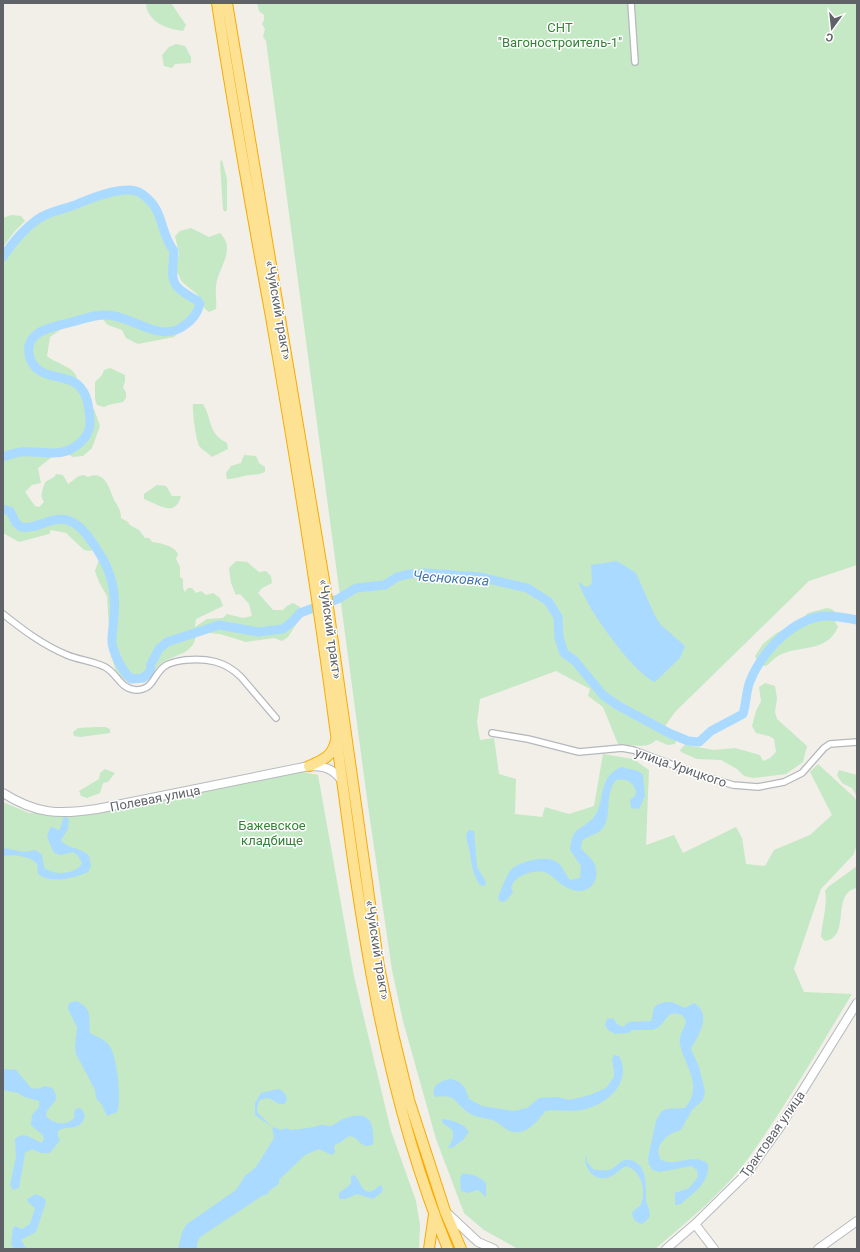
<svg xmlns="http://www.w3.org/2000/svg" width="860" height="1252" font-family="Roboto,sans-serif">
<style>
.green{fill:#c5e8c5}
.water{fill:#aadaff}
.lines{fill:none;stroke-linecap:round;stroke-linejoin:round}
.river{stroke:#aadaff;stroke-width:9}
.street-casing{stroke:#b5b8bc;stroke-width:8}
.secondary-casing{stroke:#b6babf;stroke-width:10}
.highway-casing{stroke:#f9ab00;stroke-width:12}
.street{stroke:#fff;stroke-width:5.5}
.secondary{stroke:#fff;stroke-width:8}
.highway{stroke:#fde293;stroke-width:10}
.labels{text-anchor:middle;stroke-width:3;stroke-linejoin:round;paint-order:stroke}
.park-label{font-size:13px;fill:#348238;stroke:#fff}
.street-label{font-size:13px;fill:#5f6368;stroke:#fff}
.water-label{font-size:14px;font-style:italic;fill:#4174aa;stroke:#fff}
</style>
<rect width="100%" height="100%" fill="#f1efe8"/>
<path class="green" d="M146 3H171L186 25 183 31C167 29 147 22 146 3Z
M257 3H857V565L809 581 675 712 663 729 676 741 675 744 668 745 656 740C648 750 629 744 618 744L603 707 588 696 590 689 556 671 480 699 477 722 480 740 494 738 499 774 516 779 515 814 542 817 545 807 569 814 594 806 603 754 633 759 649 770 646 845 674 835 683 853 736 827 742 838 746 864 765 866 774 850 810 835 832 815 810 772 818 764 855 798 857 804V845L853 855 821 889 794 969 804 992 852 994C819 1048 787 1104 750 1156 724 1192 689 1220 655 1249H518L484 1230 464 1213 436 1139 403 1021 392 970 368 806 266 41 263 37 265 29 262 24 264 20V15L259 11Z
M176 44 185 46 191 57V63L175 64 172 68 164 66 162 55 169 47Z
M222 160 227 179V210L225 212 223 209 220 162Z
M132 190C163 196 158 230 174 251 172 282 168 285 198 301L200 304 197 315 174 337 138 344 126 338 122 330 108 325 98 314 70 323 50 337 47 356C60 367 78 365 78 385L86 395 88 406 94 409 100 426 92 448 83 456 73 457 64 452H51L52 457 38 468 41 483 32 485 25 492 35 506 39 507 44 502C39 495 43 490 45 482L54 477 56 474 63 475 68 484 79 476 84 475 88 477C107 468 110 494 116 503 119 509 121 511 121 518L128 522 130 525 139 530 145 538H149L152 542C160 543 175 546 178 554L176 559 180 567V577L183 579V588L185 592 188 588H192L196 593 201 591 206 595 213 593 220 598 223 606 196 619 195 627 207 619 223 618 227 614 243 618 252 616 249 604 240 594 236 595 231 583 229 568 236 561 247 562 259 572 266 571 271 576 272 583 262 588 258 593 273 610H283L287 606 293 603 300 607 302 615 288 637 282 641 274 638 246 642 220 634 209 633 196 635C193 661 160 652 154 674 142 683 126 687 117 672 114 668 114 662 111 657L107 596 99 582 95 571 101 554 103 552 101 548 89 551 84 550 66 533 51 530 49 534 19 542 3 533V257L12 243 38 219 47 214 99 194Z
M11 215 21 216 25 221 15 231 3 247V218Z
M191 228 209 237 220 233C237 250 218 267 216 286 215 293 217 301 216 309L209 312 204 308 198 295 182 282 176 270 179 253 175 236 180 231Z
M110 368 125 375V381L123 388 126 392V398L123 402 108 405 104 407 97 405 95 399V382L102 375 104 370Z
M193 404H203C213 420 207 433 227 443L228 449 212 457C208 453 204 451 200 447 196 443 192 410 193 404Z
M244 455 256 456 259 463 265 467V472C257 476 252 474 244 476 238 477 234 479 227 479L226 473 231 466 241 463Z
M157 485 166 486 172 496H181C175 518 160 505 144 499V494Z
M827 608 832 609 836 613 835 622 838 627C826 654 798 644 778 656 774 658 770 663 766 666L759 665 755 656 763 644 775 634 801 620 808 613Z
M765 683 775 686 777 698 775 712 777 719 807 746 803 762 786 774 753 778 744 776 737 769 721 760 697 759 681 752 680 750 685 745 714 750 735 748 760 755 763 761 770 758 776 752 774 739 769 736 756 733 752 726 756 711 761 701 759 687Z
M97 727H105L110 729V733L80 737 74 736 73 732 78 728Z
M105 769 115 773 108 782 103 783 100 793 87 798 81 796 79 791 99 779 100 773Z
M839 770 857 775V797L852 788 842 783 837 775Z
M298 771 318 775 354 976 391 1131 416 1201 420 1225 419 1249H3V802L29 813 82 815 147 804Z
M857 866V888C830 893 852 937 825 941L821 937C822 923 828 904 825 891L828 887Z"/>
<path class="water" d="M617 561 636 573 655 616 661 625 685 646 680 658 655 682C635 674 600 624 589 605 585 598 582 590 578 582L586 587 591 585 592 580 591 565Z
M621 767 638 771 643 775 645 796 639 809 631 808 630 800 635 796 636 791C632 781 627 778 616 780 604 794 612 817 603 828 598 835 588 835 582 841L581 848C585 854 593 859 595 865 601 880 589 895 573 890 551 883 552 863 523 875 517 878 513 881 511 888L513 892 506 901 501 902 498 898C500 892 507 874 511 870 518 862 544 855 555 861 562 864 565 874 570 880L580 878 581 866 570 850C573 825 580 832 593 818 607 802 596 778 621 767Z
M64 816 69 819 68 829 61 840C67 849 81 847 89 856L91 866 88 872C75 878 51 884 38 874L37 864C30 856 14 854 3 856L4 848 24 852 36 850 42 855 44 867C52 876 77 875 82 863L78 856 73 852 61 855 54 853 47 837 50 828 53 827 58 830 60 829Z
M469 830 474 831 477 867 486 882 485 886 480 885C471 870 472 864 469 848 467 841 464 836 469 830Z
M76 1001C94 1009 88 1018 90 1033 97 1037 104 1039 109 1045 117 1055 122 1100 117 1112L107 1116 102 1105 96 1098 95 1090 76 1054 75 1047 77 1027 68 1009 69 1003Z
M665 1002H672L685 1008 694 1003C713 1015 698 1036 691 1049L699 1067 705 1091 703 1100 692 1110 681 1130C669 1133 652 1145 661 1160 665 1161 669 1163 674 1162 687 1161 696 1155 708 1164 710 1183 693 1193 681 1204L675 1205V1193L689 1188 698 1177 697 1170 691 1166 660 1172 653 1170 649 1165 648 1158 656 1121 661 1112 666 1109 685 1108C704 1084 685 1068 680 1044 678 1035 685 1029 686 1021L682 1015 675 1013 669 1015 659 1027 653 1030H632L628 1033 615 1034 608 1030 605 1025 607 1019 613 1018 617 1024 623 1027 629 1022 651 1021C655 1010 650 1006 665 1002Z
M614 1055 619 1056C633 1082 607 1105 582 1110 570 1112 557 1109 545 1111 538 1121 525 1137 510 1131 504 1129 499 1122 492 1120 484 1118 473 1117 466 1111 453 1100 455 1094 435 1097 429 1086 442 1080 451 1079 462 1081 466 1088 469 1099L482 1106 514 1111 527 1108 539 1098 557 1097 570 1100 590 1095 606 1088 614 1077V1071L612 1059Z
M3 1069 16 1070 31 1088 38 1089 44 1086 52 1088C64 1103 46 1104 46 1116 53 1124 67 1127 75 1117L74 1112 77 1108 82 1109 85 1116C80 1133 68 1124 58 1131V1136L60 1140 50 1153H41L32 1149 25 1153 19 1188 13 1190 10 1185 16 1157 15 1139C25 1130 32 1140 42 1143L44 1138C42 1132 35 1130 31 1125L32 1115 39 1107V1101L24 1097 18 1093 3 1090Z
M278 1089C284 1091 286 1094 287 1100L284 1104H279C272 1100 269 1095 259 1101L257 1109 258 1113 272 1127 282 1130 287 1128 290 1130C302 1129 311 1128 321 1125 324 1124 327 1126 330 1126 334 1125 338 1122 341 1120 367 1109 375 1119 373 1144 357 1153 358 1126 342 1141 340 1143 337 1143 334 1146L335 1152 332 1155 319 1149 305 1155 283 1176 279 1180V1184L270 1190 268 1194 262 1196 200 1237 197 1243V1249H178L182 1232 187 1224 236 1190 245 1176 256 1167 273 1140 274 1137 272 1127 255 1115V1103L261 1093Z
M442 1119C452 1120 464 1123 469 1132L463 1140 452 1148H448L453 1138V1131L442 1122Z
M586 1155 587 1162 593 1169C598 1170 604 1171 609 1170 617 1168 620 1158 630 1160 648 1164 646 1187 646 1200 647 1205 650 1210 650 1215 649 1219 646 1221 642 1224 636 1222 633 1220 632 1213 634 1209 639 1208 641 1204 647 1191 641 1170 626 1166 620 1169 616 1174 610 1177 596 1183 582 1168 586 1155Z
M462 1174C471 1173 480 1177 486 1183V1197L478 1190 467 1193 461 1191 460 1179Z
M354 1175C360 1179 362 1195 372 1191 376 1189 377 1187 381 1185L383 1189 381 1193 373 1199 357 1194 345 1199H339V1193L351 1184V1177Z
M36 1194 44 1198 46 1202 36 1232 21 1240 25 1247 29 1249H15L11 1245 13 1228 15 1226 22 1229 30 1224 35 1208 28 1202 27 1199Z"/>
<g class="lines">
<path class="river" d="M3 257C12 243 24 229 38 219 48 212 60 210 72 206 88 200 127 182 142 194 166 211 158 230 174 251 172 282 168 285 198 301L200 304C197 314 193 319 185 325 162 343 137 320 114 316 99 313 87 318 72 322 56 327 25 329 29 354 30 361 34 367 40 371 51 378 66 376 77 384 88 393 89 408 90 420 91 433 82 443 71 449 57 457 36 450 20 452 14 453 9 455 3 457
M3 509 10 511 16 523 21 527C37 530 50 516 67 520 79 524 85 532 92 542 104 559 112 574 114 595 116 609 113 623 112 638 111 650 122 671 131 679L143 678 150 672 151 664 159 649 167 642 201 631 219 625 258 632 283 629 292 622 300 613 338 599 356 588 385 585 397 577 409 574 426 573 480 577 527 588 548 601 558 617 559 638 564 653 575 661 603 695 617 705 669 733 688 741 699 742 711 731 743 714C746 704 746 694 749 684 759 656 787 624 817 617 827 614 847 618 857 620"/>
<defs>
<path id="street" d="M631 3 635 62
M3 614C23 630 43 645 67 655 79 660 93 661 105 667 117 673 120 689 136 690 154 690 153 674 165 666 170 662 179 661 185 660 207 658 225 661 241 677L276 718
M492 733 528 739 579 752 622 748 633 750 700 775 733 785 758 787 784 782 802 773 824 748 830 744 857 742"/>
<path id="secondary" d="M3 793C36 814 59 815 97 809L309 766C324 766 333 768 342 781
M447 1213 478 1242 494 1249
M695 1224 714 1249
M666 1249 695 1224 747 1173 780 1127 857 1003
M818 1249 857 1221"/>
<path id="highway" d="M217 3C233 108 252 213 271 317 289 420 306 523 321 626 352 835 367 1052 448 1249
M227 3 325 586 379 967 393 1034 409 1100 445 1211 461 1249
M309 766C323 760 333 756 336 740
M429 1249 434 1214"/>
</defs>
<use href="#street" class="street-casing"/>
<use href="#secondary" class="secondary-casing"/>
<use href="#highway" class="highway-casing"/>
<use href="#street" class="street"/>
<use href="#secondary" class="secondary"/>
<use href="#highway" class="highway"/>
</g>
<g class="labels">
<g class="park-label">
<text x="560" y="32">СНТ<tspan x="560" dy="15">"Вагоностроитель-1"</tspan></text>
<text x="272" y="830">Бажевское<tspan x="272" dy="15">кладбище</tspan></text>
</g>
<g class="street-label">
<text transform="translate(279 310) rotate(80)" y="5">«Чуйский тракт»</text>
<text transform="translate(331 629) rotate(82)" y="5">«Чуйский тракт»</text>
<text transform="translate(681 767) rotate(19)" y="5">улица Урицкого</text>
<text transform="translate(155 798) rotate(-11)" y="5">Полевая улица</text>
<text transform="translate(378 950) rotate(81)" y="5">«Чуйский тракт»</text>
<text transform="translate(772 1134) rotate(-55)" y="5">Трактовая улица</text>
</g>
<g class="water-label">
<text transform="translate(451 578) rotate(4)" y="5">Чесноковка</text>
</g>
</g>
<rect width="860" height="1252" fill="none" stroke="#5f6368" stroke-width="8"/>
<g transform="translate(832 28) rotate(195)" stroke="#ffffff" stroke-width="3" paint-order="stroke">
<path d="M0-3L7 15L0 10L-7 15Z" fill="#5f6368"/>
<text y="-6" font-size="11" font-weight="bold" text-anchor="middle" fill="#5f6368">С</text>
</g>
</svg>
